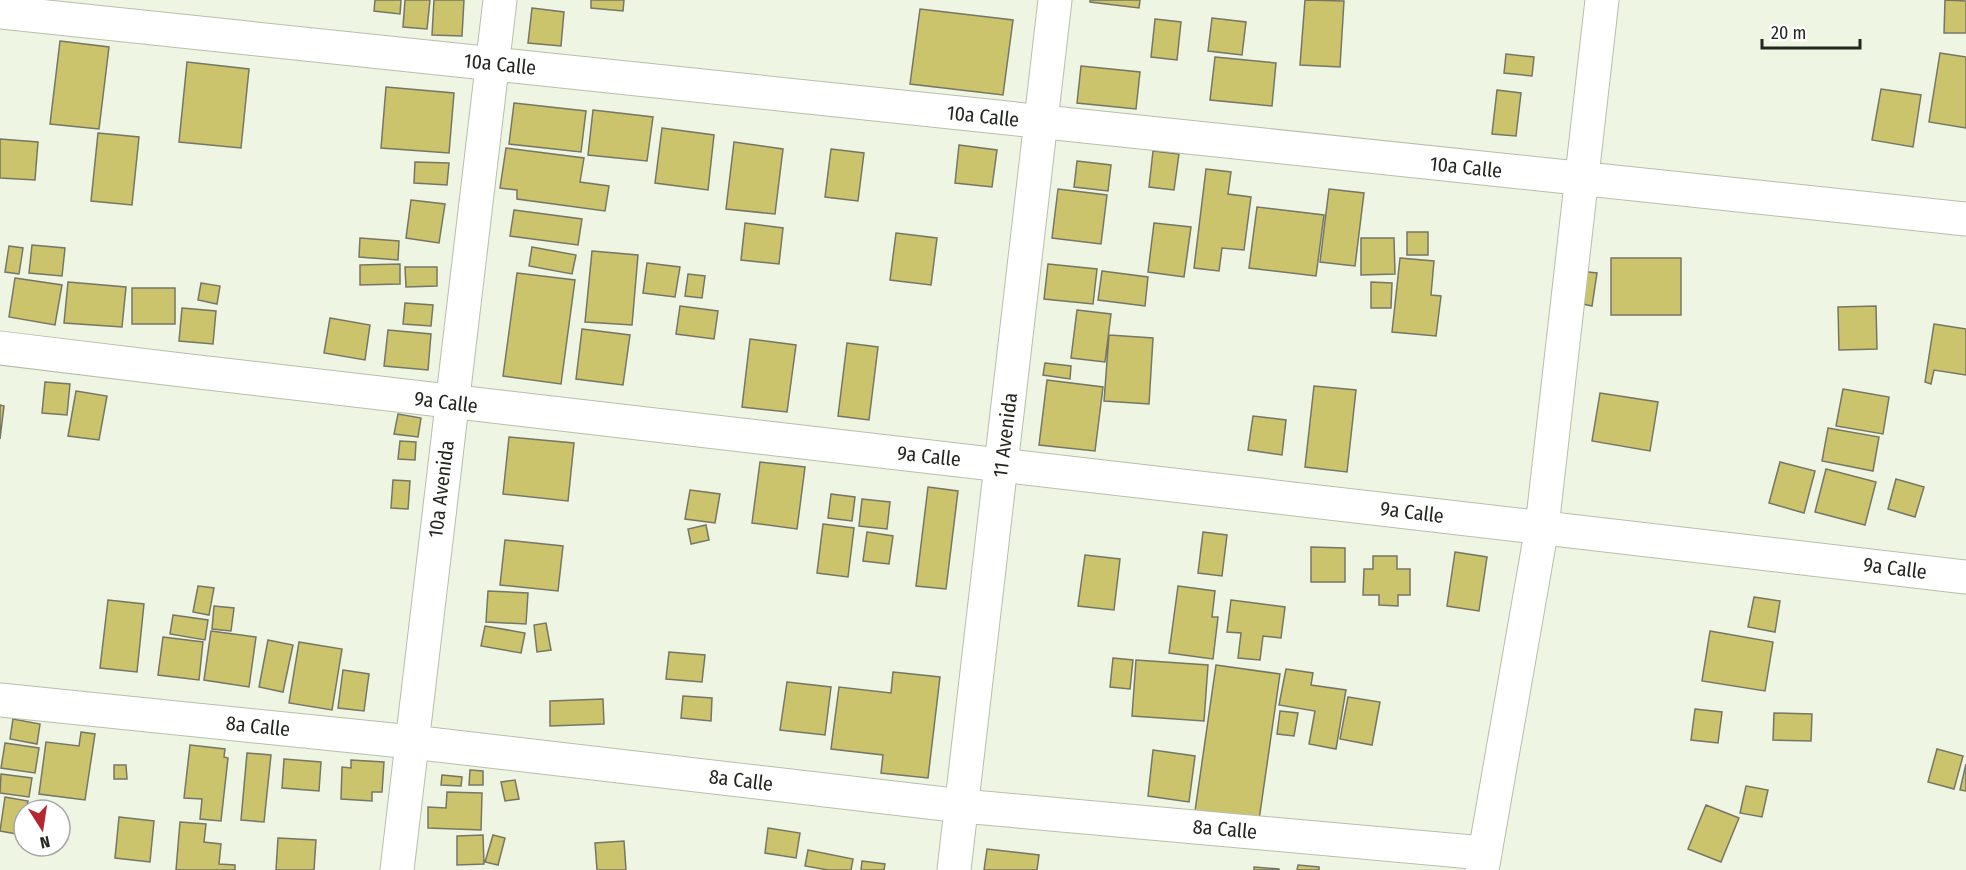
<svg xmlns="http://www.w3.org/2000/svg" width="1966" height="870" font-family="'Fira Sans Condensed',sans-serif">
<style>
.building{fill:#cbc46c;stroke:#777665;stroke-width:1.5}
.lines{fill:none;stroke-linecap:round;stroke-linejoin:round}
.minor-casing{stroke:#b7beac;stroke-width:35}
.tertiary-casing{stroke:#b7beac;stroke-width:35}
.minor{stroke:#fff;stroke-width:33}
.tertiary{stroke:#fff;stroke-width:33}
.labels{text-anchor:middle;stroke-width:4.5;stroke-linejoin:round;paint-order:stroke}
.street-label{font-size:20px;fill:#23261f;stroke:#fff}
</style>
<rect width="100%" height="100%" fill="#eef6e3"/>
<path class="building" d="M375 0H401L400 14 374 11Z
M405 0H430L427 29 403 27Z
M434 0H464L462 36 432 35Z
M591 0H624L623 11 591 8Z
M1090 0H1140L1139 8 1090 2Z
M1305 0 1344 1 1340 67 1300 65Z
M1945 0 1966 1V33H1944Z
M532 8 564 12 561 46 528 43Z
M920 9 1013 20 1003 95 910 84Z
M1212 18 1246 22 1242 55 1208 51Z
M1155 19 1181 22 1177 60 1151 57Z
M60 41 109 47 99 129 50 124Z
M1940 53 1966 57V128L1929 122Z
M1506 54 1534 57 1532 76 1504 73Z
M1215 57 1276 63 1272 106 1210 100Z
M187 62 249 69 241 148 179 142Z
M1081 66 1140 72 1136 109 1077 103Z
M386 87 454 93 449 153 381 148Z
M1881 89 1921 95 1913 147 1872 140Z
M1497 90 1521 93 1516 136 1492 134Z
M514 103 586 111 581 152 509 144Z
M593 110 653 117 647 161 588 155Z
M662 128 714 135 708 190 655 183Z
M98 133 139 137 132 205 91 201Z
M0 139 38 142 35 180 0 178Z
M734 142 783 149 775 214 726 209Z
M959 145 997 150 992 187 955 183Z
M506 148 584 158 580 182 609 186 605 211 517 199V190L500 188Z
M831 149 864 153 858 201 825 197Z
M1153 151 1179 154 1174 190 1149 187Z
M1077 161 1111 165 1108 191 1074 187Z
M415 162 449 163 447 185 414 183Z
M1206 169 1231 172 1228 194 1251 197 1244 250 1222 248 1219 271 1194 268Z
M1058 189 1107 195 1101 244 1052 238Z
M1329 189 1364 193 1355 266 1320 262Z
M411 200 445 204 439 243 406 238Z
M1257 207 1324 215 1316 276 1249 268Z
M514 210 582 219 578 245 510 236Z
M745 223 783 228 779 264 741 260Z
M1154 223 1191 227 1184 277 1148 272Z
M1407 232H1428V255H1407Z
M896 233 937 238 931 285 890 280Z
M360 238 399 241 398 260 359 257Z
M1361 238H1394L1395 274 1361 275Z
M32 245 65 248 62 276 29 273Z
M9 246 23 248 19 274 5 272Z
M532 247 576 255 572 274 529 266Z
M592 251 638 255 632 325 585 322Z
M1400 258 1434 261 1431 295 1441 296 1436 336 1392 332Z
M1611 258H1681V315H1611Z
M647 263 680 267 675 297 643 293Z
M400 264V284L360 285V265Z
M1048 264 1097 269 1093 304 1044 299Z
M405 267H437V286L406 287Z
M1102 271 1148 277 1145 306 1098 300Z
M1579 271 1597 273 1592 306 1573 302Z
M517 273 575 280 561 384 503 376Z
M688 274 705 276 702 298 685 296Z
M15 278 62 285 55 325 9 317Z
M68 282 126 287 122 327 64 323Z
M1371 282 1392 283 1391 308H1371Z
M201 283 220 286 217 304 198 300Z
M132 288H175V324H132Z
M405 303 433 305 431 326 403 324Z
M680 306 718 311 714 339 676 334Z
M1876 306 1877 349 1839 350 1838 307Z
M182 308 216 311 213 344 179 341Z
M1077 310 1111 314 1105 362 1071 358Z
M330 318 370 325 365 360 324 353Z
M1934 324 1966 329V375L1934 370 1931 384 1925 382Z
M582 329 630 335 623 385 576 379Z
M388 330 431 334 428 370 384 366Z
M1109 335 1153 338 1149 404 1104 401Z
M750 339 796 345 787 412 742 407Z
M847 343 878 347 869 420 838 416Z
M1045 363 1071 366 1070 379 1043 375Z
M1047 380 1103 387 1095 451 1039 445Z
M45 382 70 384 67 415 42 413Z
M1314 386 1356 390 1347 472 1305 467Z
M1843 389 1889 397 1883 434 1836 426Z
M76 391 107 396 99 440 68 436Z
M1600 393 1658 402 1650 451 1592 441Z
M0 405 4 406 0 439Z
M398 414 421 418 418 437 394 434Z
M1253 416 1286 420 1282 455 1248 450Z
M1828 428 1879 437 1873 471 1822 461Z
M509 437 574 443 568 501 503 494Z
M400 441 416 442 415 460 398 459Z
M760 462 805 467 797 529 752 523Z
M1780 462 1815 471 1804 513 1769 503Z
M1826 469 1876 482 1865 525 1815 512Z
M1896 479 1924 487 1915 517 1888 509Z
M393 480 410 481 408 509 391 508Z
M928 487 958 491 946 589 916 586Z
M690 490 720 494 715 523 685 519Z
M831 494 855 497 852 521 828 518Z
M862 499 890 502 887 529 859 526Z
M823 524 854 528 848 577 817 573Z
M706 525 709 540 691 544 688 529Z
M867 532 893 536 889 564 863 561Z
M1203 532 1227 535 1222 576 1198 573Z
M505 540 563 546 558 591 500 585Z
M1311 547 1345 548V582H1311Z
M1455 552 1487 557 1479 611 1447 606Z
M1085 555 1120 559 1114 610 1078 606Z
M1373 556H1397V569H1410V595H1398V606L1379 605V595H1363L1364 569H1373Z
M198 586 214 588 209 615 193 612Z
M1178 586 1215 591 1212 617H1218L1213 659 1169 653Z
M488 591 528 593 526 624 486 622Z
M1754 597 1780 601 1775 632 1748 627Z
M108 600 144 604 137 672 100 668Z
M1231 600 1285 607 1281 638 1263 636 1260 660 1238 658 1241 633 1227 632Z
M214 606 234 608 231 631 212 629Z
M173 615 208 620 205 640 170 634Z
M546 623 551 650 537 652 534 625Z
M485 626 525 633 521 653 481 646Z
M211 631 256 637 249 687 204 680Z
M1710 631 1773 642 1765 691 1702 681Z
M163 637 203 642 199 680 158 675Z
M268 640 293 645 283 692 259 687Z
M299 642 342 649 332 710 289 703Z
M669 652 705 655 702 682 666 679Z
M1113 658 1133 660 1130 689 1110 687Z
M1136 660 1208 665 1204 721 1132 716Z
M1216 665 1280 674 1259 820 1195 811Z
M1286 669 1313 673 1311 685 1346 690 1336 749 1309 744 1315 711 1279 705Z
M343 670 369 674 364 711 338 708Z
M893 672 940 677 928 778 881 773 883 755 831 749 839 687 891 693Z
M787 682 831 687 825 735 780 730Z
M683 696 712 698 711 721 681 718Z
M1348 697 1380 702 1372 745 1340 739Z
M603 699 604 724 550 726V701Z
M1695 709 1722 712 1718 743 1691 740Z
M1280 711 1298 713 1294 736 1277 734Z
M1774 713 1812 714 1811 741 1773 740Z
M13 719 40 724 37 744 10 739Z
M81 732 95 734 85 800 39 794 46 742 79 746Z
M5 743 39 748 35 773 1 768Z
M190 745 225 749 224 757 228 758 221 821 200 819 202 799 184 798Z
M1937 749 1963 756 1954 789 1928 782Z
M1153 750 1195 756 1189 802 1148 796Z
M247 753 271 755 264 822 241 820Z
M284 759 321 762 319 791 282 788Z
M351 760 384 762 382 792H372V801L341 799 342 767 351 768Z
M1966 764V791L1960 790Z
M114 765H126L127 779H114Z
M470 770 483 771V785H469Z
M1 774 32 778 29 797 0 793Z
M442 775 462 777 461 786 441 785Z
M515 780 519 799 505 801 501 782Z
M1746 786 1768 790 1762 817 1740 813Z
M447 792 482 793 481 830 428 828V807L446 808Z
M5 797 28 801 26 810H24L22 835 0 831Z
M1706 805 1739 818 1721 862 1688 849Z
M119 817 154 821 150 862 115 858Z
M180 822 206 824 204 842 221 844 219 864 235 865V870H176Z
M768 828 800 833 796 858 765 853Z
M483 835 484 864 457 865V836Z
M493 835 505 838 498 865 485 862Z
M278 838 316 840 314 870H276Z
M624 841 626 870H597L595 843Z
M987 849 1039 855 1037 870H984Z
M808 850 853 859 851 870H828L805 866Z
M862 861 885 864 884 870H861Z
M1298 865 1319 867V870H1297Z
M1254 867 1279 869V870H1254Z"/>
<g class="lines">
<defs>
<path id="minor" d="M0 12 1966 219
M0 348C655 428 1311 500 1966 577
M0 700 412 742 962 806 1483 853
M397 870 500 0
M1482 870 1542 527 1602 0"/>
<path id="tertiary" d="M954 870 1055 0"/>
</defs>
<use href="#minor" class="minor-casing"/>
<use href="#tertiary" class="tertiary-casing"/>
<use href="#minor" class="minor"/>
<use href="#tertiary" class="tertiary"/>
</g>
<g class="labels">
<g class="street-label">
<text transform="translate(500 64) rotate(6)" y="7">10a Calle</text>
<text transform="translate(983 116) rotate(6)" y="7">10a Calle</text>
<text transform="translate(1466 167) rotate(6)" y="7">10a Calle</text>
<text transform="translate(446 402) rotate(7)" y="7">9a Calle</text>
<text transform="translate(1005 435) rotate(-83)" y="7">11 Avenida</text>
<text transform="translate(929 456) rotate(6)" y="7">9a Calle</text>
<text transform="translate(441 489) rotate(-83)" y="7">10a Avenida</text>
<text transform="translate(1412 512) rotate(7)" y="7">9a Calle</text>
<text transform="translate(1895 568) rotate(7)" y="7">9a Calle</text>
<text transform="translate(258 726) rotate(6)" y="7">8a Calle</text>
<text transform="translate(741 780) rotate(7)" y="7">8a Calle</text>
<text transform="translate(1225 829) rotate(5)" y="7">8a Calle</text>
</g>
</g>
<g transform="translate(42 828) rotate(168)"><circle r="28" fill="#ffffff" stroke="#a7a8a5" stroke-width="1.5"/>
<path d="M0-4.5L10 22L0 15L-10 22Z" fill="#b7262e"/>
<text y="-9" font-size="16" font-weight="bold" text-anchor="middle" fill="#23261f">N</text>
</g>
<path d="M1762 39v9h98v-9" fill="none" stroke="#23261f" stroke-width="3"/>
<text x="1771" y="39" font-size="18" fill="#23261f" stroke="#ffffff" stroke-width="4.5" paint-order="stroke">20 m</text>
</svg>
